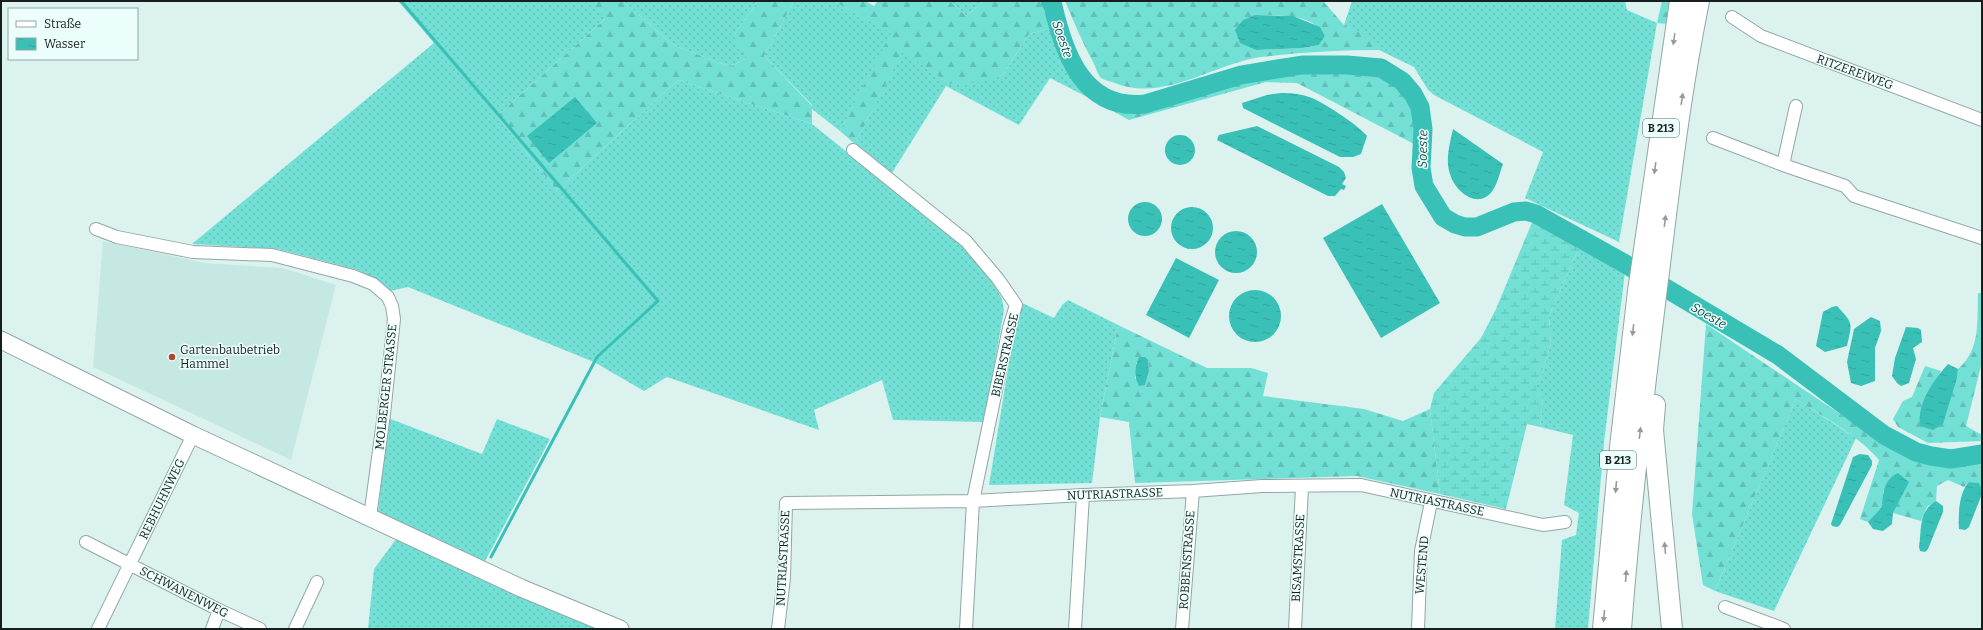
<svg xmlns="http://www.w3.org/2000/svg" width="1983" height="630" font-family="Bitter,serif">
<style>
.built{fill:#c6e8e3}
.grass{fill:url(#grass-dots)}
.forest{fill:url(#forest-firs);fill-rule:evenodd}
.wetland{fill:url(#wetland-marsh)}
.water{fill:url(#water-ripples)}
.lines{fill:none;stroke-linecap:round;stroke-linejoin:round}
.stream{stroke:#39c1b7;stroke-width:3}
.river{stroke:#39c1b7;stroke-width:19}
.minor-casing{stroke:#91a7a5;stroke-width:14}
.secondary-casing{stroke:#91a7a5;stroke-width:19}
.trunk-casing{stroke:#91a7a5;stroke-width:22}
.minor{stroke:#fff;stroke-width:12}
.secondary{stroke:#fff;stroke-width:17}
.trunk{stroke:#fff;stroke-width:20}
.oneway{fill:#969a9a}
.poi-dot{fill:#b04727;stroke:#ebfefc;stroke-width:1.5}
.labels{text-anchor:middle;stroke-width:3;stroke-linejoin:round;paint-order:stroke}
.shield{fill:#ebfefc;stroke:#566261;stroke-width:1}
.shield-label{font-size:11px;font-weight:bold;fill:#161f1e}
.street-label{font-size:12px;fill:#161f1e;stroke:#ebfefc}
.poi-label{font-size:12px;fill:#161f1e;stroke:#ebfefc;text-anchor:start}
.water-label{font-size:13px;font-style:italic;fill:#144d48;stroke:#ebfefc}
</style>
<defs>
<pattern id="grass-dots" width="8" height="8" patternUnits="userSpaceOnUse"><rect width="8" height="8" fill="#73e0d6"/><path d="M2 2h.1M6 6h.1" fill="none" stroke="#63c0b7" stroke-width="1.8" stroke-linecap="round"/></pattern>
<pattern id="forest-firs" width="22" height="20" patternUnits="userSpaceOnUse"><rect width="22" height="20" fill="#73e0d6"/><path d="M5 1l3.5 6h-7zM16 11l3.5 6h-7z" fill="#63c0b7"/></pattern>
<pattern id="wetland-marsh" width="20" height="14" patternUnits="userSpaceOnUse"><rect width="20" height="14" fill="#73e0d6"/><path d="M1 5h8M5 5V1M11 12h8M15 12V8" fill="none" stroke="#63c0b7"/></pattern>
<pattern id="water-ripples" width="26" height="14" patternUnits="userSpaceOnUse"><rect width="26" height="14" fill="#39c1b7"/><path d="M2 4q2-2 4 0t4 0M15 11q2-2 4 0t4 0" fill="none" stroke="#32a59d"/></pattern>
</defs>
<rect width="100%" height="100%" fill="#dbf2ef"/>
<path class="built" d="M103 241 205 263 283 268 336 285 291 460 93 367Z"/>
<path class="grass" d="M398 1H586L606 18 497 116 557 191 678 80 812 124 963 245 993 282 1002 299 1004 310 984 422 893 420 882 380 814 410 819 430 667 377 644 391 594 362 408 287 390 291 378 281 358 270 278 249 192 244 434 43Z
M623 1H758L735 33 747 58 730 67 673 45Z
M794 1H833L892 33 840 131 812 109V105L764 56Z
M950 1H984L966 16Z
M1352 1H1625L1627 10 1657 23 1619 242 1525 198 1543 152 1434 95 1428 90 1414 67 1379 50 1363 35 1344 25Z
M1052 28 1070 69 1092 97 1091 99 1050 78 1019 125 946 86 892 173 855 144 903 50 949 84 1003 75 1029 34Z
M1579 248 1625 272 1604 442 1588 629H1555L1562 540 1576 535 1579 513 1564 505 1573 435 1540 427 1543 399 1534 388 1542 374 1551 343 1549 316Z
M1068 300 1118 325 1100 417 1092 483 989 485 1018 308 1022 303 1054 318 1062 305Z
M1796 399 1856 438 1774 611 1715 591Z
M388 418 482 454 497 419 550 439 484 563 378 513Z
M397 538 596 629H368L374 569Z"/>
<path class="forest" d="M586 1H623L673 45 730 67 747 58 736 46 735 33 758 1H794L764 56 812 106V124L678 80 557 191 497 116 605 19Z
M833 1H865L874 6 878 1H950L966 16 984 1H1040L1052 28 1029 34 1003 75 980 82 949 84 903 51 855 144 840 131 891 33Z
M1065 1H1323L1344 25 1363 34 1379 50C1340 50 1300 52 1261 57 1212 64 1163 104 1112 82 1109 81 1104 80 1101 78 1098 75 1096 68 1094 64 1083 44 1074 22 1065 1ZM1255 15C1278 16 1312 12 1325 36L1319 45 1303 48 1256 50Z
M1662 1H1673L1668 24 1657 23Z
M1311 68 1375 72 1397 87 1414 113 1416 145 1297 83 1266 82 1129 120 1091 99 1092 97 1134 109 1268 74Z
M1978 293H1982V362L1966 426 1982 435V441L1928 443 1898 427 1893 419 1903 401 1912 397 1925 366 1941 371 1934 384 1957 378 1958 369C1981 349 1977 321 1978 293Z
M1706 324 1861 428 1871 430 1925 459 1966 461 1982 458V489L1978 483 1969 482 1964 487 1948 480 1937 486 1936 501 1927 507 1921 521 1893 513 1883 490V507L1868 522 1860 519 1879 460C1857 434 1824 418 1796 399L1715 591 1703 585 1692 514Z
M1118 325 1207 368H1251L1268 373 1263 396 1364 409 1403 421 1430 409 1440 494 1357 476 1135 483 1129 422 1100 417ZM1139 357 1148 360 1149 371 1145 385 1135 378 1136 364Z"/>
<path class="wetland" d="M1533 220 1579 248 1549 316 1551 343 1542 374 1535 388 1543 399 1540 427 1527 424 1506 509 1440 494 1430 409 1434 393 1481 338 1496 309Z"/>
<path class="water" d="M1255 15 1293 16 1320 27 1325 36 1319 45 1303 48 1256 50 1240 43 1235 30 1243 20Z
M1281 93C1292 93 1302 94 1312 98 1326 104 1358 125 1367 136L1361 154 1353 157H1340L1243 108 1242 103 1267 95Z
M575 97 597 123 549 163 527 136Z
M1257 126 1339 167 1344 172 1346 178 1342 184 1346 186 1344 190 1341 189 1335 196H1328L1217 140 1219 135Z
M1453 129 1503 164C1500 172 1498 182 1493 190 1479 211 1455 192 1450 174 1445 160 1450 143 1453 129Z
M1165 150a15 15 0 1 1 30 0a15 15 0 1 1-30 0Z
M1128 219a17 17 0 1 1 34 0a17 17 0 1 1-34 0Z
M1382 204 1440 303 1381 338 1323 238Z
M1171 228a21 21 0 1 1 42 0a21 21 0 1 1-42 0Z
M1215 252a21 21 0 1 1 42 0a21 21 0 1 1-42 0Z
M1176 258 1219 280 1189 338 1146 315Z
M1229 316a26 26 0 1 1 52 0a26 26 0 1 1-52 0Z
M1837 306C1854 324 1852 323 1847 346L1825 352 1816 346 1823 312 1832 307Z
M1871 317 1880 321 1881 331 1875 348V381L1861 386 1851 383 1847 362 1854 329Z
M1906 327 1918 328 1921 330 1922 342 1913 348 1916 359 1909 383 1901 386 1897 383 1892 376 1895 358Z
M1139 357H1145L1148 360 1149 371 1145 385 1139 386C1134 376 1134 368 1139 357Z
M1948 364 1958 369 1957 378 1943 424 1933 430 1920 426C1917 403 1933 381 1948 364Z
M1860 454 1868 455 1872 461V465L1840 525 1837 527 1832 526 1831 524 1853 457Z
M1898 473 1909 482 1893 513 1892 524 1883 531 1873 529 1868 522 1882 507C1883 493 1884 479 1898 473Z
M1969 482 1979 483 1982 489V494L1969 527 1965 530 1959 529C1958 515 1959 492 1969 482Z
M1936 501 1943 506V512L1928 549 1925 552 1920 551 1919 547C1922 528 1918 512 1936 501Z"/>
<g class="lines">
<path class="stream" d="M401 1 658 301 597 357 491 557"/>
<path class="river" d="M1050 1 1053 6C1064 54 1084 111 1145 104L1241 75 1302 65H1347L1381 68 1402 81 1413 94 1420 107 1423 129 1421 168 1424 186 1443 217 1455 224 1465 227H1477L1514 212 1526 211 1536 214 1622 262 1778 355 1884 435 1916 452 1931 456 1951 459 1982 454"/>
<defs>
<path id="minor" d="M1732 17 1761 36 1982 120
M1713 138 1783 165 1845 186 1854 196 1982 238
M853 150 966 241 998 279 1016 305 1009 328 973 501 966 629
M1783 165 1796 106
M96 229 117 237 193 252 272 255 353 276 373 284 388 297 392 306 394 319 384 414 370 517
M86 542 219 610 260 629
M1725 607 1784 629
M98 629 193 435
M212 629 219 610
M295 629 317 582
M778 629 784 578 786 503 973 501 1083 495 1193 491 1262 486 1361 485 1543 525 1565 522
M1075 629 1083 495
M1182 629 1193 491
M1295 629 1302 487
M1418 629 1421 551 1431 502"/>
<path id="secondary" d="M1 340 193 435 521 588 620 629"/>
<path id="trunk" d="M1655 405 1653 430 1672 629
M1603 629 1619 456 1638 291 1680 1
M1621 629C1630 510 1644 390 1659 272 1670 181 1681 90 1699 1"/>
</defs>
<use href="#minor" class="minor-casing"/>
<use href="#secondary" class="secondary-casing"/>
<use href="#trunk" class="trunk-casing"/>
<use href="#minor" class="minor"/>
<use href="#secondary" class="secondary"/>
<use href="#trunk" class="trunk"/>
</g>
<defs><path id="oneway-solid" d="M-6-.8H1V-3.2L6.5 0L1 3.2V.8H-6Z"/></defs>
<g class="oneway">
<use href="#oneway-solid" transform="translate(1674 39) rotate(98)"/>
<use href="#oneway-solid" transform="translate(1682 99) rotate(-81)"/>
<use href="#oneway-solid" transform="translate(1655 168) rotate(98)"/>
<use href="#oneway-solid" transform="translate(1665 221) rotate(-83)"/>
<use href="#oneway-solid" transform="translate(1633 330) rotate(97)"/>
<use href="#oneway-solid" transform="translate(1640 433) rotate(-83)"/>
<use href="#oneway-solid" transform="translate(1616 487) rotate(95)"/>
<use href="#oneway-solid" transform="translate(1665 548) rotate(-95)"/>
<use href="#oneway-solid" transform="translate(1626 576) rotate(-85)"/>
<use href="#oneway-solid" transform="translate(1604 616) rotate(95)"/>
</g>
<circle class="poi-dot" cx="172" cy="357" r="4"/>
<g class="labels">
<g class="shield">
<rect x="1643" y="119" width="36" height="18" rx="3"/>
<rect x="1600" y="451" width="36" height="18" rx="3"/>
</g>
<g class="shield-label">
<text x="1661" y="132">B 213</text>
<text x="1618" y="464">B 213</text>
</g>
<g class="street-label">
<text transform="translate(1855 72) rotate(20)" y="4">RITZEREIWEG</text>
<text transform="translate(1005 355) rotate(-77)" y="4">BIBERSTRASSE</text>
<text transform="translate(386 387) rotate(-84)" y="4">MOLBERGER STRASSE</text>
<text transform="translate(1115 494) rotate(-2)" y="4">NUTRIASTRASSE</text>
<text transform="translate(162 499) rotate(-64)" y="4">REBHUHNWEG</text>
<text transform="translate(1437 502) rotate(12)" y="4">NUTRIASTRASSE</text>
<text transform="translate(783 558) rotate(-87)" y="4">NUTRIASTRASSE</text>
<text transform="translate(1298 558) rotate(-87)" y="4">BISAMSTRASSE</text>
<text transform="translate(1187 560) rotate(-86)" y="4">ROBBENSTRASSE</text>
<text transform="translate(1422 565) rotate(-85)" y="4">WESTEND</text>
<text transform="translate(184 592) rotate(27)" y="4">SCHWANENWEG</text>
</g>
<g class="poi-label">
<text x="180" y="354">Gartenbaubetrieb<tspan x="180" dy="14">Hammel</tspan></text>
</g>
<g class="water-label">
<text transform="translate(1063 39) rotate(71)" y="5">Soeste</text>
<text transform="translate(1422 149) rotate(-89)" y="5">Soeste</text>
<text transform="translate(1709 315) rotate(30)" y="5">Soeste</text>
</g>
</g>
<rect width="1983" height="630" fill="none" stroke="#161f1e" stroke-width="4"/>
<rect x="8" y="8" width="130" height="52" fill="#ebfefc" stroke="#96a5a3"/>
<rect x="16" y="21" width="20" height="6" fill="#ffffff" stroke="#96a5a3"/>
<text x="44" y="28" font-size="12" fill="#161f1e">Straße</text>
<rect x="16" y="38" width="20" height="12" fill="url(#water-ripples)" stroke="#96a5a3"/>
<text x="44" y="48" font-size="12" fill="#161f1e">Wasser</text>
</svg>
